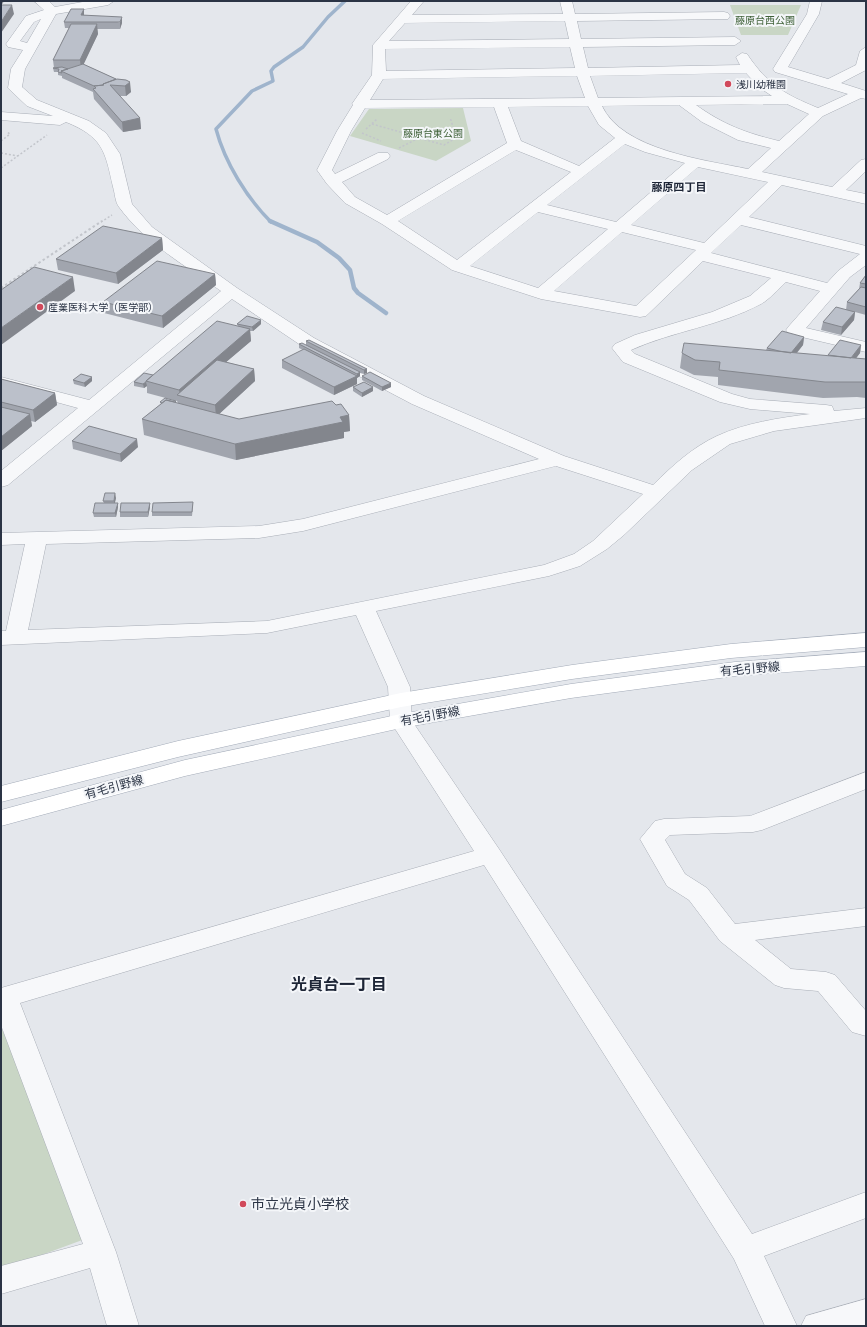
<svg xmlns="http://www.w3.org/2000/svg" width="867" height="1327" font-family="Arial,'Noto Sans JP',sans-serif">
<style>
.green{fill:#c9d6c5}
.lines{fill:none;stroke-linecap:round;stroke-linejoin:round}
.stream-far1{stroke:#9fb4cc;stroke-width:3.5}
.stream{stroke:#9fb4cc;stroke-width:4.5}
.minor-casing{stroke:#a9aeb7;stroke-width:1}
.major-casing{stroke:#a3abb8;stroke-width:1}
.path-far1{stroke:#c2c5cb;stroke-width:1.5;stroke-dasharray:2 2;stroke-linecap:butt}
.path{stroke:#c2c5cb;stroke-width:2;stroke-dasharray:2.5 2.5;stroke-linecap:butt}
.minor{fill:#f7f8fa;fill-rule:evenodd}
.major{fill:#fff;fill-rule:evenodd}
.wall{fill:#a1a5ae}
.shaded-wall{fill:#83868d}
.building{fill:#bbc0ca;stroke:#83868d}
.poi-dot{fill:#d1495b;stroke:#f4f6f9;stroke-width:1.5}
.labels{text-anchor:middle;stroke-width:4;stroke-linejoin:round;paint-order:stroke}
.far-park-label{font-size:10px;fill:#3f6138;stroke:#f4f6f9}
.far-poi-label{font-size:10px;fill:#2b3445;stroke:#f4f6f9;text-anchor:start}
.far-neighbourhood-label{font-size:11px;font-weight:bold;fill:#1d2536;stroke:#f4f6f9}
.street-label{font-size:12px;fill:#2b3445;stroke:#f4f6f9}
.near-poi-label{font-size:14px;fill:#2b3445;stroke:#f4f6f9;text-anchor:start}
.near-neighbourhood-label{font-size:16px;font-weight:bold;fill:#1d2536;stroke:#f4f6f9}
</style>
<rect width="100%" height="100%" fill="#e4e7ec"/>
<path class="green" d="M730 5H801L788 35H741Z
M463 108 471 141 436 161 350 136 369 109Z
M1 1026 85 1239 1 1270Z"/>
<g class="lines">
<path class="stream-far1" d="M271 222C247 198 225 163 216 129L252 91 273 81 271 71 274 67 303 47 328 17 345 1"/>
<path class="stream" d="M270 221 317 242 339 258 350 270 354 288 358 293 386 313"/>
<defs>
<path id="minor" d="M34 1H49L55 7 88 1H114L108 5 56 14 25 69 22 87 37 100 89 121 106 133 120 154 132 204 152 227 237 288 314 338 424 396 564 456 653 485C672 466 693 447 717 436 745 423 779 418 810 414L750 409 720 402 623 362 612 348 615 344 635 335 712 312 750 296 771 278 703 261 646 316 640 317 541 299 452 270 382 224 345 203 327 184 317 170 337 131 353 105 352 104 372 75 373 45 411 1H424L412 15 563 14 560 1H572L575 14 724 12 728 13 730 16 728 19 577 21 581 39 735 37 741 41 735 45 583 47 588 68 740 65 736 57 742 53 747 54C768 85 784 94 818 108L848 94 775 72 773 69 807 14 810 1H822L819 14 788 67 828 79 856 65 860 51 866 47V70L841 83 866 91V99L861 98 823 116 762 172 832 187 861 160 866 159V171L846 190 866 194V204L782 185 749 217 866 246V265L850 277 806 328 866 342V352L789 334 786 330 789 326 820 291 786 282C778 289 770 299 761 304 720 326 673 331 631 350L635 354 732 394 750 399 826 405 832 406 834 411 866 408V418L774 431 730 444 692 470 624 535 607 549 580 566 549 576 376 611 410 687 412 721 499 849 752 1234 866 1192V1218L764 1256 797 1326H765L734 1259 484 865 20 1003 116 1252 139 1326H107L90 1268 1 1294V1266L83 1244 1 1025V988L474 851 390 721 388 687 356 615 267 633 1 645V631H6L25 544 1 545V533L259 526 303 519 539 459 412 404 302 346 232 299 8 485 1 487V471L78 408 1 387V377L89 400 221 291C186 266 145 243 119 207 115 202 115 193 113 187 105 151 103 137 66 122L60 125 1 120V112L53 116 27 106 8 88 11 69 23 50 8 47 6 44 26 16 44 10ZM41 19 27 43 20 41 34 22ZM565 21 569 39 389 41 405 23ZM570 47 575 68 386 71 385 49ZM746 73 760 88 772 96 598 98 590 76ZM577 76 585 98 370 100 383 79ZM787 104 809 114 779 141C746 133 724 125 696 105ZM679 105 702 122 738 140 771 148 748 169C705 160 622 150 602 106ZM588 106 599 125 615 138 579 166 521 141 508 107ZM494 107 507 143 387 215 355 197 342 182 388 159 390 156 388 153H378L335 174 332 170 351 131 365 108ZM625 144 645 152 685 163 616 222 547 205ZM516 150 571 172 457 260 398 221ZM698 167 768 182 704 243 631 225ZM538 212 608 229 538 288 470 266ZM741 225 860 254 838 271 827 283 711 253ZM622 232 696 250 636 306 554 291ZM556 466 643 494 593 541 574 554 544 565 267 621 28 630 46 544 259 538 303 531Z
M866 772V789L762 830 753 832 670 835 665 840 685 874 707 888 735 924 866 908V926L755 940 791 969 826 972 835 975 866 1011V1036L852 1032 818 991 784 988 775 985 720 941 689 900 667 886 640 839 655 821 664 819 750 816Z
M866 1299V1326H801L806 1316Z"/>
<path id="major" d="M866 633V647L731 658 572 679 401 707 178 757 1 802V786L178 741 401 693 572 665 731 644Z
M866 652V666L735 676 571 698 401 728 185 776 1 826V810L185 760 401 714 571 684 735 662Z"/>
</defs>
<use href="#minor" class="minor-casing"/>
<use href="#major" class="major-casing"/>
<path class="path-far1" d="M372 124 418 137
M366 129 377 119
M362 133 381 141
M1 141 10 134 7 132
M399 148 419 138 444 145 456 138 451 120 448 119
M1 153 18 156
M1 168 47 135
M101 222 112 215"/>
<path class="path" d="M1 288 102 221"/>
<use href="#minor" class="minor"/>
<use href="#major" class="major"/>
</g>
<path class="wall" d="M84 9V15L122 23 120 29H97L98 34 83 64 116 79 126 80 131 92 126 96H119L140 118 141 129 123 132 94 99 93 92 62 78V76L58 75V72H54L53 68H54L53 60 69 28H65L64 22Z
M162 238 163 250 118 284 58 270 56 259Z
M215 274 216 285 163 328 104 313 103 302Z
M866 275V315L855 312 854 320 841 335 821 330 823 322 846 310 847 302 859 289 860 283Z
M261 320V324L253 331H250L251 341 226 362 254 369 255 381 219 414 239 419 336 405 349 415 350 431 344 432V438L236 460 144 435 142 419 161 404 160 402 178 403 177 401 147 393V386L144 388 134 386V382L153 375 238 326 237 324Z
M804 337 803 345 797 353 828 356 861 345 860 353 856 358 866 359V398L857 397 823 398 718 385V377L694 375 680 368 682 353 766 350 767 348Z
M306 341 367 369V373L364 374 360 373V376L357 378V384L334 395 282 368V360L303 350 299 348V344L306 345Z
M362 376 391 387 382 391 362 380Z
M92 377V381L85 387 74 384 73 380Z
M1 379 55 393 57 405 35 422 31 421 32 426 1 451Z
M353 387H373V391L362 397 353 391Z
M72 441 138 447 121 462 73 449Z
M116 498 115 503H118V507L116 517H94L93 513 104 503 103 501Z
M193 502V506L192 516H152V512Z
M150 503V507L148 517H120V512Z"/>
<path class="shaded-wall" d="M12 5 14 14 1 33V22Z
M84 9V16L81 15Z
M122 17V23L120 29V22Z
M97 24 98 34 81 70 80 60Z
M130 82 131 92 126 96 125 86Z
M140 118 141 129 123 132 122 122Z
M162 238 163 250 118 284 116 273Z
M215 274 216 285 163 328 162 316Z
M73 277 75 291 1 345V328Z
M855 312 854 320 841 335 842 327Z
M261 320V324L253 331 252 327Z
M250 329 251 341 185 397 180 396 179 390Z
M804 337 803 345 789 362 790 354Z
M861 345 860 353 848 369 849 361Z
M254 369 255 381 216 417 215 405Z
M367 369V373L364 374V370Z
M360 372V376L357 378V374Z
M357 376V384L334 395V387Z
M92 377V381L85 387 84 383Z
M146 382 147 386 144 388 143 384Z
M391 383V387L382 391V387Z
M373 387V391L362 397V393Z
M55 393 57 405 35 422 33 410Z
M30 414 32 426 1 451V437Z
M349 415 350 431 344 432V438L236 460 235 444 340 417Z
M137 439 138 447 121 462 120 454Z
M115 493 116 498 114 505V501Z
M118 503V507L116 517 115 513Z
M150 503V507L148 517V512Z"/>
<path class="building" d="M1 2H3L1 5H12L1 22Z
M71 9H84L81 15 122 17 120 22H64Z
M71 24H97L80 60H53Z
M83 64 116 79 103 84V85L94 86 61 71Z
M62 67 68 69 61 71 62 73 58 72 59 69 53 68Z
M117 79 126 80 130 82 125 86 110 85 140 118 122 122 93 89 96 88 94 86 104 85 103 84Z
M103 226 162 238 116 273 56 259Z
M157 261 215 274 162 316 103 302Z
M34 267 73 277 1 328V290Z
M866 275V284L860 283Z
M861 287 866 288V307L847 302Z
M836 307 855 312 842 327 823 322Z
M247 316 261 320 252 327 237 324Z
M217 321 250 329 179 390 146 381Z
M782 331 804 337 791 353 779 351 767 348Z
M309 340 367 369 364 370 306 341Z
M840 340 861 345 851 358 828 355Z
M302 343 360 372 357 374 299 344Z
M684 343 866 359V382H825L719 370 720 362 695 360 682 353Z
M304 349 357 376 334 387 282 360Z
M217 360 254 369 215 405 177 395Z
M370 372 391 383 382 387 362 376Z
M144 373 153 375 146 381V382L143 384 134 382Z
M81 374 92 377 84 383 73 380Z
M1 379 55 393 33 410 1 402Z
M364 382 373 387 362 393 353 387Z
M165 398 176 401 175 402 166 400 162 403 160 402Z
M166 400 239 419 332 401 336 405 341 404 349 415 340 417 343 422 235 444 142 419Z
M1 407 30 414 1 437Z
M89 426 137 439 120 454 72 441Z
M105 493H115L114 501H103Z
M193 502 192 512H152L153 503Z
M95 503H118L115 513H93Z
M121 503H150L148 512H120Z"/>
<g class="poi-dot">
<circle cx="728" cy="84" r="4"/>
<circle cx="40" cy="307" r="4"/>
<circle cx="243" cy="1204" r="4"/>
</g>
<g class="labels">
<g class="far-park-label">
<text x="765" y="24">藤原台西公園</text>
<text x="433" y="137">藤原台東公園</text>
</g>
<g class="far-poi-label">
<text x="736" y="88">浅川幼稚園</text>
<text x="48" y="311">産業医科大学（医学部）</text>
</g>
<g class="far-neighbourhood-label">
<text x="679" y="191">藤原四丁目</text>
</g>
<g class="street-label">
<text transform="translate(750 669) rotate(-5)" y="4">有毛引野線</text>
<text transform="translate(430 716) rotate(-10)" y="4">有毛引野線</text>
<text transform="translate(114 787) rotate(-15)" y="4">有毛引野線</text>
</g>
<g class="near-poi-label">
<text x="251" y="1209">市立光貞小学校</text>
</g>
<g class="near-neighbourhood-label">
<text x="339" y="990">光貞台一丁目</text>
</g>
</g>
<rect width="867" height="1327" fill="none" stroke="#2b3445" stroke-width="4"/>
</svg>
